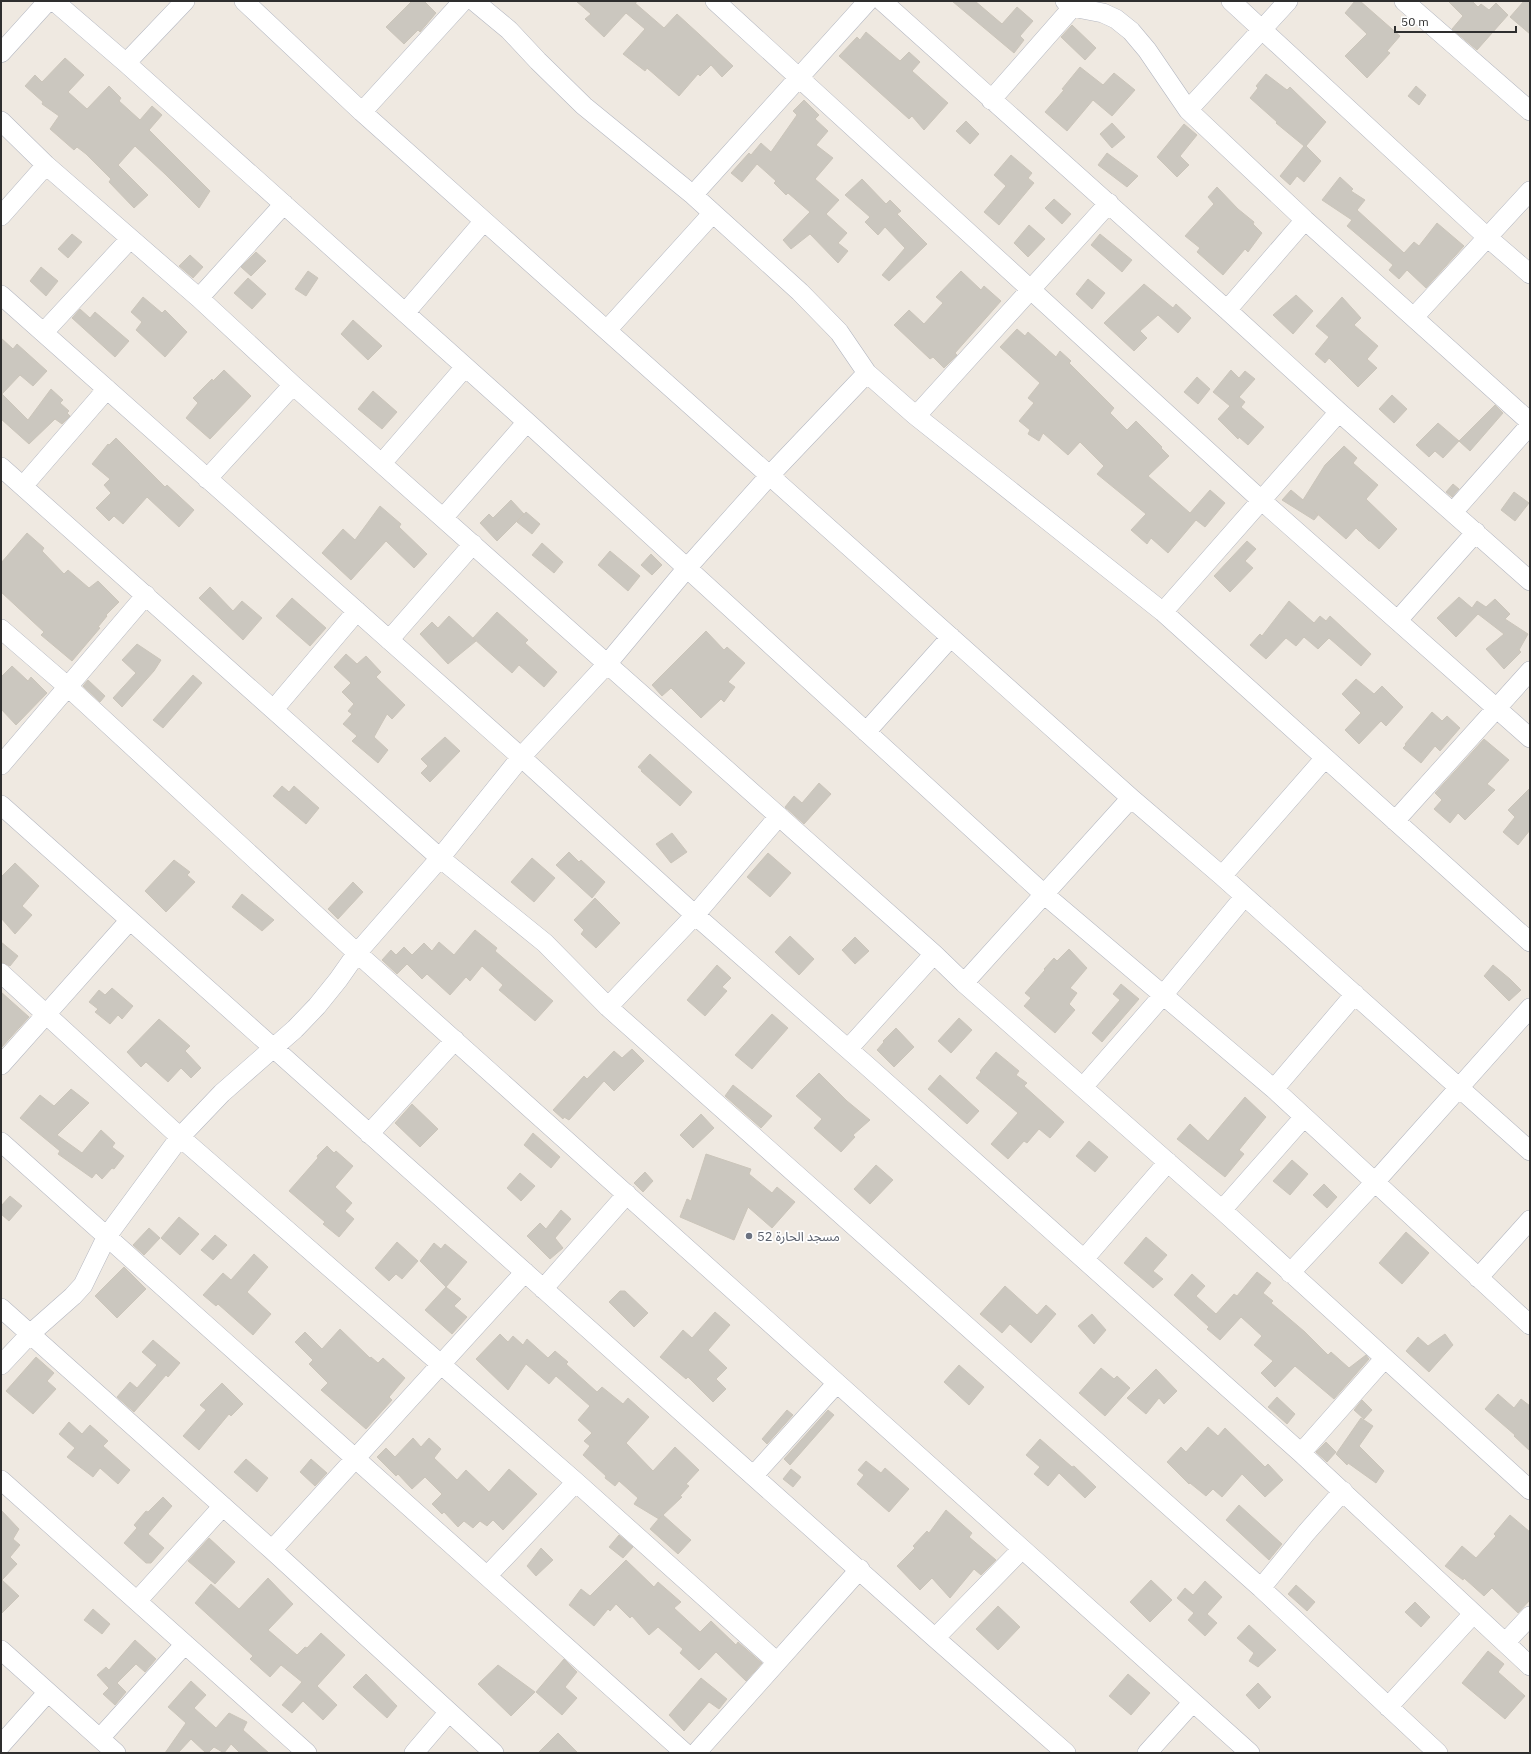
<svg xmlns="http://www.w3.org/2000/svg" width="1531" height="1754" font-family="'IBM Plex Sans','Noto Sans Arabic',sans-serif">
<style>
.building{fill:#cbc7bf;stroke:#cbc5ba}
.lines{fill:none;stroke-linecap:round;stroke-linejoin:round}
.street-casing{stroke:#b4b7c1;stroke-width:20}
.street{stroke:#fff;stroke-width:19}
.worship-dot{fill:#6b7280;stroke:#fff;stroke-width:1.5}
.labels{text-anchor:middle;stroke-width:3.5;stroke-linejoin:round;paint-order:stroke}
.worship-label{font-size:13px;fill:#5b616d;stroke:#fff;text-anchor:start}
</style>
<rect width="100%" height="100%" fill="#efe9e1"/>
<path class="building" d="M412 1H424L436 13 420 32 418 30 404 44 386 27Z
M576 1H638L635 3 664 28 677 14 700 35 733 66 722 77 711 65 700 76 698 74 679 96 647 68 645 71 623 54 645 29 626 13 604 37 585 19 591 14Z
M952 1H975L1002 24 1017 7 1033 21 1020 36 1024 40 1014 53Z
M1355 1H1360L1400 36 1387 51 1390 53 1367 78 1345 56 1367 34 1345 13Z
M1448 1H1472L1478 7 1481 4 1489 10 1496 3 1508 15 1477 50 1452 29 1463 16Z
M1524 1H1530V34L1510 17Z
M1072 25 1096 48 1085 60 1061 37Z
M866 32 900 61 909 52 920 62 912 71 948 103 924 130 912 116 909 119 839 56 857 37 860 40Z
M65 58 84 75 68 92 87 109 109 86 121 98 119 101 140 120 152 106 162 115 149 130 210 191 199 208 165 174 135 146 118 165 148 195 134 208 109 182 111 179 86 154 77 147 74 150 50 129 59 116 42 104 43 102 25 86 35 75 42 82Z
M1080 67 1103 85 1114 73 1135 90 1112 116 1093 100 1067 131 1045 112 1064 90 1062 89Z
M1266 74 1287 90 1290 87 1326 122 1306 146 1321 161 1304 182 1297 176 1290 185 1280 176 1304 146 1276 123 1277 122 1250 98 1258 88 1256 86Z
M1416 86 1426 95 1419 105 1408 96Z
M804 100 819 115 815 119 828 131 816 145 833 158 815 179 839 200 826 214 847 233 838 243 848 251 838 263 810 234 791 249 783 240 810 212 788 193 786 195 774 183 776 181 757 164 742 182 731 173 749 153 751 155 761 143 771 152 797 115 793 111Z
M966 121 979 134 970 144 956 131Z
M1112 123 1125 137 1112 148 1100 134Z
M1184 124 1197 135 1180 156 1189 165 1177 177 1157 157Z
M1107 153 1138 176 1127 187 1098 165Z
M1011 155 1032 173 1028 178 1034 183 999 225 984 212 1006 186 994 175Z
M1340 177 1353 189 1351 191 1365 200 1357 210 1404 253 1414 242 1419 246 1437 223 1464 246 1426 288 1407 270 1399 279 1389 270 1393 265 1347 226 1352 220 1322 200Z
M862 179 886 204 890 200 901 211 897 214 927 244 889 281 882 275 905 248 885 227 878 235 865 222 870 217 845 195Z
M1217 187 1238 209 1254 222 1253 224 1262 233 1248 252 1245 249 1223 275 1197 252 1200 248 1185 236 1214 204 1208 197Z
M1054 199 1071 214 1062 224 1045 208Z
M1029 225 1045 239 1028 257 1014 243Z
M72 234 82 242 68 258 58 249Z
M1100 234 1132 260 1122 272 1091 245Z
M256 252 266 261 251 276 241 267Z
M190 255 203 267 193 278 179 266Z
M41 267 58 281 46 296 30 281Z
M308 271 318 278 306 296 295 289Z
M961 271 981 290 984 286 1001 301 955 353 957 355 944 368 933 357 930 359 894 325 909 310 924 324 943 303 936 297Z
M248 278 266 294 252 309 234 293Z
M1088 279 1105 293 1092 309 1076 294Z
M1144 284 1173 308 1176 304 1191 318 1178 333 1158 315 1140 331 1147 338 1134 351 1104 323Z
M1296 295 1313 311 1293 334 1273 315Z
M143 297 162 313 165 310 187 332 165 357 136 330 142 322 131 312Z
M1342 297 1361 318 1354 325 1378 346 1367 359 1377 368 1358 387 1329 358 1325 363 1315 354 1329 337 1316 326Z
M80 309 90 318 95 312 129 341 115 357 72 318Z
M353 320 382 346 368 360 341 334Z
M1017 329 1025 336 1028 332 1056 357 1060 351 1071 361 1069 363 1114 408 1110 413 1127 430 1136 421 1162 447 1161 448 1169 456 1148 476 1190 513 1210 490 1225 503 1205 527 1196 520 1168 553 1151 538 1147 544 1131 530 1146 514 1097 474 1104 466 1080 442 1068 455 1043 433 1039 441 1028 434 1030 430 1019 421 1034 403 1028 398 1040 383 1000 347Z
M1 338 13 349 17 344 47 371 33 386 20 375 2 394 28 420 51 389 63 400 60 403 69 411 67 413 70 416 62 424 55 419 29 444 1 419Z
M224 370 251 396 210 439 186 418 198 403 193 398 212 379 213 381Z
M1231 370 1239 378 1245 371 1255 379 1239 397 1245 402 1241 407 1264 427 1248 445 1239 437 1238 439 1218 419 1230 406 1213 392Z
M1197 377 1210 389 1198 404 1184 392Z
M373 391 397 412 382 429 358 409Z
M1392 395 1407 409 1394 423 1379 409Z
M1495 405 1503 413 1470 451 1459 441Z
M1438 423 1459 441 1443 458 1435 451 1429 457 1416 445Z
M116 438 165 487 167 485 194 510 179 527 147 497 123 524 114 516 109 521 96 508 111 493 104 485 110 479 92 464 108 444 109 445Z
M1344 446 1357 458 1353 463 1378 485 1366 499 1397 529 1379 549 1370 541H1369L1356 528 1346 539 1314 511 1318 515 1314 520 1282 500 1291 490 1303 500 1325 465Z
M1453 484 1459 489 1452 497 1446 492Z
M1514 492 1529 503 1515 521 1501 510Z
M511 500 524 514 497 541 480 523 489 514 493 518Z
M380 506 401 524 399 527 427 554 414 568 386 541 351 580 322 553 343 529 355 540Z
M526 512 540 524 532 534 517 522Z
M27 533 44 548 42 551 64 574 68 570 89 588 98 581 119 602 106 615 107 616 98 627 100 628 72 661 41 635 44 632 1 592V563Z
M1247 541 1256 549 1245 561 1253 568 1230 592 1214 576Z
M542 543 563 562 554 573 532 555Z
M610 551 640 576 628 591 598 565Z
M651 554 662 565 652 575 641 565Z
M210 587 233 611 242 601 262 618 243 640 199 598Z
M1459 597 1472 608 1477 601 1486 607 1495 599 1510 614 1505 619 1528 634 1519 650 1521 652 1504 669 1486 649 1504 634 1478 614 1456 637 1437 618Z
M292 598 326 628 310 646 276 616Z
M1289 601 1314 623 1320 616 1326 621 1330 616 1371 654 1361 666 1329 638 1318 649 1304 637 1296 646 1286 638 1266 659 1250 645 1260 634 1262 636Z
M497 612 528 640 525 643 557 672 544 687 519 665 512 673 473 638Z
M449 616 476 641 448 664 420 634 432 622 438 628Z
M706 631 724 650 727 647 745 663 728 682 735 687 724 702 721 699 701 718 671 688 662 696 652 685Z
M137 644 161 660 154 671 122 707 113 698 136 673 122 660Z
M346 654 357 664 366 656 381 672 376 677 405 705 392 719 387 714 374 737 388 750 378 763 352 741 357 736 343 724 352 714 348 711 354 704 342 692 351 683 334 667Z
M12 666 28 681 31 677 47 693 16 725 1 709V677Z
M193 675 202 683 163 728 153 720Z
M1356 679 1374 694 1382 686 1403 707 1386 726 1381 721 1359 744 1345 730 1361 713 1342 694Z
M88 680 105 696 100 702 83 686Z
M1432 712 1442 721 1447 716 1460 728 1440 751 1435 746 1421 763 1403 748 1406 745 1405 744Z
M445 737 460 751 430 782 421 773 428 766 421 759Z
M1484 739 1509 760 1487 784 1495 790 1465 820 1458 813 1450 823 1434 809 1442 800 1435 793Z
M650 754 692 792 680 806 641 771 642 770 638 767Z
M819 783 831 794 804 824 785 807 794 796 802 803Z
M282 786 289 792 294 786 319 808 306 824 273 796Z
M1530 788V830L1518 845 1503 832 1515 817 1508 810Z
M672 833 687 852 671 863 656 844Z
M569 852 579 862 581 860 605 882 592 898 556 865Z
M768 853 791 873 770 897 747 877Z
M532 858 555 878 534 902 511 882Z
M174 860 190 872 187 875 195 882 166 912 145 891Z
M15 863 39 886 22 906 32 915 15 934 1 918V877Z
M353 882 363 892 338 919 328 909Z
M242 894 274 920 262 931 232 907Z
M595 898 620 923 596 948 581 934 584 930 574 920Z
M475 930 497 948 495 951 553 1001 535 1021 499 990 503 985 482 966 470 981 466 977 450 995 427 974 422 979 407 964 397 974 382 960 391 950 396 955 404 947 412 955 424 943 432 951 439 942 454 955Z
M790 936 814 959 799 975 775 952Z
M855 937 869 951 855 964 842 950Z
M1 942 18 956 10 966 1 962Z
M1069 949 1087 968 1070 988 1077 993 1069 1004 1075 1010 1055 1033 1024 1006 1031 998 1025 993 1045 970 1044 969 1054 958 1057 961Z
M717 965 731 978 722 987 727 991 705 1016 687 1000Z
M1493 965 1510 979 1521 990 1509 1001 1484 976Z
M1121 984 1139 999 1102 1042 1092 1033 1120 1000 1113 994Z
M112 988 133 1006 122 1019 118 1015 110 1024 95 1012 98 1009 89 1002 99 990 105 995Z
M1 992 29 1017 1 1048Z
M772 1014 788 1028 752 1069 735 1055Z
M959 1018 972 1030 951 1053 938 1041Z
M159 1019 190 1046 185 1051 201 1068 191 1078 181 1068 168 1082 146 1062 141 1067 127 1052Z
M896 1028 914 1047 894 1067 877 1050 884 1042 883 1041Z
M632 1049 644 1061 614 1091 604 1081 569 1120 564 1117 563 1119 553 1110 584 1076 587 1079 614 1051 622 1058Z
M996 1052 1019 1071 1016 1075 1027 1083 1024 1086 1064 1122 1050 1138 1039 1129 1027 1143 1024 1141 1008 1159 991 1144 1018 1113 976 1078 981 1072 980 1071Z
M819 1073 847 1101 870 1120 853 1135 855 1137 841 1152 814 1128 822 1119 796 1096Z
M940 1075 979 1111 967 1124 928 1089Z
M733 1085 772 1116 761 1128 725 1096Z
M71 1089 89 1103 57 1135 82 1153 101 1130 115 1143 112 1147 124 1156 114 1169 112 1168 102 1179 96 1173 92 1178 58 1154 60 1151 20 1118 40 1095 54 1106Z
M1245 1097 1266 1117 1239 1150 1244 1154 1225 1177 1177 1139 1190 1124 1208 1141Z
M412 1104 438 1129 420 1147 395 1123Z
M701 1114 714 1128 693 1148 680 1135Z
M533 1133 560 1157 551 1168 524 1145Z
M1089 1141 1108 1157 1095 1172 1076 1156Z
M327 1146 334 1153 336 1151 353 1166 335 1187 352 1203 345 1211 354 1219 339 1237 323 1224 325 1222 289 1191 318 1158 317 1156Z
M706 1154 751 1169 749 1174 772 1193 777 1187 795 1202 772 1228 748 1207 734 1240 680 1217 687 1199 691 1201Z
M1292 1160 1308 1174 1290 1195 1273 1181Z
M876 1165 893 1180 870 1204 854 1189Z
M645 1172 653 1181 643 1192 634 1183Z
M520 1173 535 1186 521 1201 507 1188Z
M1324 1184 1337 1197 1327 1208 1313 1195Z
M10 1196 22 1206 9 1221 1 1214V1206Z
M561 1210 571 1219 555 1238 563 1248 550 1259 527 1236 540 1223 546 1229Z
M179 1217 199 1234 180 1255 161 1238Z
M149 1228 160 1238 144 1255 133 1245Z
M1406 1232 1429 1253 1402 1284 1379 1263Z
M215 1235 227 1245 213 1260 201 1250Z
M1146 1237 1167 1255 1153 1271 1163 1279 1153 1288 1124 1263Z
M397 1242 418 1261 402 1279 396 1274 389 1281 375 1268Z
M434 1243 441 1249 445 1244 467 1262 446 1287 420 1261Z
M254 1254 268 1267 247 1292 271 1314 253 1335 218 1304 216 1306 203 1295 223 1273 231 1280Z
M124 1267 146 1289 117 1318 95 1296Z
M1257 1272 1271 1283 1263 1293 1273 1301 1271 1303 1305 1332 1328 1355 1331 1352 1349 1368 1366 1355 1369 1359 1334 1399 1295 1366 1275 1387 1261 1373 1273 1361 1254 1345 1262 1336 1241 1317 1220 1340 1207 1329 1209 1327 1174 1295 1192 1274 1205 1286 1196 1296 1216 1314 1234 1294 1237 1296Z
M1005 1286 1037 1315 1046 1305 1056 1314 1031 1343 1010 1324 1002 1333 980 1314Z
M446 1287 461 1299 454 1306 467 1317 452 1334 425 1310Z
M620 1291H625L648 1313 634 1327 609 1302Z
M715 1312 730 1325 708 1350 727 1368 716 1379 726 1389 713 1402 688 1377 686 1379 660 1357 683 1330 692 1338Z
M1092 1314 1106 1330 1094 1344 1078 1326Z
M340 1329 370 1358 371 1357 378 1363 383 1358 405 1378 389 1397 392 1400 366 1429 321 1390 328 1383 309 1364 313 1360 295 1342 305 1332 322 1349Z
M500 1334 508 1342 513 1336 523 1345 527 1339 548 1358 555 1351 568 1362 566 1364 597 1392 602 1387 623 1404 628 1398 649 1417 626 1443 653 1471 675 1447 699 1470 686 1484 689 1486 680 1496 682 1497 663 1515 691 1540 678 1554 650 1529 661 1516 659 1519 634 1504 638 1498 619 1481 615 1486 605 1478 606 1476 583 1455 590 1446 584 1441 592 1433 578 1420 590 1406 556 1376 549 1384 526 1364 508 1390 476 1359Z
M1445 1334 1453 1345 1429 1372 1406 1351 1418 1337 1428 1346Z
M153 1340 180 1363 168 1377 166 1375 134 1412 117 1397 130 1382 137 1388 157 1365 142 1352Z
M36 1357 54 1373 47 1381 56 1389 33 1414 6 1391Z
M959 1365 984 1387 969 1405 944 1382Z
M1101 1368 1114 1379 1117 1376 1130 1388 1105 1416 1079 1393Z
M1156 1369 1177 1391 1164 1404 1159 1398 1146 1414 1127 1398Z
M222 1383 243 1404 231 1416 229 1414 199 1450 183 1436 206 1410 200 1405Z
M1498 1394 1514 1408 1521 1399 1530 1406V1451L1514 1436 1515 1435 1485 1409Z
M1277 1397 1295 1414 1287 1424 1268 1407Z
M1362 1400 1372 1410 1364 1419 1354 1410Z
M787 1410 793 1415 767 1444 762 1439Z
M828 1410 834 1415 790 1465 784 1459Z
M1361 1418 1373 1426 1359 1446 1384 1471 1376 1483 1348 1463 1347 1465 1336 1454Z
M69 1422 82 1434 90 1425 108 1441 103 1446 130 1470 118 1484 100 1468 93 1477 67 1457 75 1448 59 1434Z
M1208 1427 1218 1436 1225 1428 1265 1467 1268 1464 1283 1480 1265 1497 1242 1474 1222 1497 1213 1489 1206 1496 1190 1483 1189 1484 1167 1462 1181 1447 1186 1452Z
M413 1438 421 1447 429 1438 441 1449 434 1458 457 1480 466 1470 489 1492 509 1469 537 1494 503 1530 493 1520 487 1526 480 1521 473 1528 464 1521 458 1527 444 1512 442 1514 432 1504 442 1494 425 1477 412 1489 398 1474 396 1476 377 1457 386 1448 395 1457Z
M1040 1439 1072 1467 1074 1466 1096 1487 1085 1498 1059 1473 1048 1486 1034 1474 1040 1467 1026 1455Z
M1326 1442 1336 1452 1327 1462 1316 1452Z
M246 1459 268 1478 257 1492 234 1472Z
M311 1459 327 1473 315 1486 300 1472Z
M866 1461 881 1473 885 1468 909 1489 889 1512 857 1484 864 1475 858 1470Z
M791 1469 801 1477 793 1487 783 1479Z
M163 1497 172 1506 148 1534 164 1548 151 1563H146L124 1543 137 1528 134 1525 146 1511 148 1512Z
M1239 1505 1282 1544 1269 1560 1226 1520Z
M1 1510 19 1529 13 1539 20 1545 10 1557 17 1564 2 1580 19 1596 1 1614Z
M946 1510 972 1533 969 1537 996 1560 981 1575 974 1569 950 1598 932 1578 920 1590 897 1566 915 1548 913 1546 927 1531 929 1533Z
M1510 1515 1530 1532V1600L1518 1613 1492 1588 1484 1596 1464 1578 1463 1580 1445 1566 1462 1546 1476 1558 1496 1536 1494 1534Z
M619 1535 633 1547 623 1558 609 1547Z
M209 1538 235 1562 215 1584 188 1561Z
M541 1548 553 1560 536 1576 527 1566Z
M626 1560 654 1587 658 1582 681 1602 674 1608 700 1632 711 1621 736 1645 738 1642 762 1663 746 1681 716 1652 699 1670 680 1653 683 1649 658 1627 649 1635 632 1616 630 1618 616 1604 610 1611 608 1609 594 1626 569 1605 581 1589 590 1596Z
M268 1578 293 1604 268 1630 297 1655 305 1647 307 1648 321 1633 345 1655 317 1686 337 1705 323 1720 303 1701 292 1713 282 1705 302 1682 281 1665 270 1677 250 1659 253 1656 195 1603 211 1584 239 1609Z
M1151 1580 1172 1600 1150 1622 1130 1602Z
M1205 1581 1222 1597 1207 1614 1217 1623 1205 1636 1188 1620 1194 1613 1177 1598 1185 1588 1193 1595Z
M1296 1585 1315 1602 1307 1611 1288 1594Z
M1415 1602 1430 1617 1421 1627 1405 1612Z
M998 1606 1020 1627 998 1650 976 1629Z
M93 1609 110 1624 102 1634 84 1620Z
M1249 1625 1276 1650 1258 1667 1249 1661 1254 1653 1237 1638Z
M135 1640 156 1659 145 1672 136 1664 117 1683 126 1692 115 1705 103 1694 109 1688 97 1675 106 1667 109 1670Z
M1488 1651 1504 1664 1498 1672 1525 1696 1505 1719 1462 1683Z
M564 1659 577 1672 565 1687 577 1698 562 1715 536 1692Z
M498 1665 535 1692 511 1716 478 1684Z
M366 1674 397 1706 387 1718 353 1687Z
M1128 1674 1150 1693 1131 1715 1109 1696Z
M701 1678 727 1699 719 1709 709 1702 684 1731 669 1715Z
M191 1681 206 1695 194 1708 216 1728 229 1713 247 1722 243 1730 269 1753H240L231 1744 224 1753 214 1747 208 1753H206L191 1739 178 1753H165L186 1723 168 1707Z
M1258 1683 1271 1697 1259 1709 1246 1695Z
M558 1733 578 1753H538Z"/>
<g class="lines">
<defs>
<path id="street" d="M54 1 126 63 527 422 1045 895 1274 1089 1530 1325
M244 1 362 112 1131 798 1222 876 1530 1151
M474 1 509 30 538 61 584 106 693 195 800 292 839 332 867 373 916 416 1163 612 1530 942
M715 1 1261 500 1530 738
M882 1 1227 310 1339 412 1530 581
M1065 1 1072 7 1103 13 1116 19 1131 31 1147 50 1188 110 1305 220 1530 422
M1231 1 1487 237 1530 274
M1404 1 1530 111
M1 53 48 1
M126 63 185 1
M991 100 1078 1
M1188 110 1288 1
M362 112 463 1
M1 121 46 165 199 298 293 385 934 954 964 983 1222 1210 1530 1490
M693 195 868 1
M1 216 46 165
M1 295 521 757 695 915 865 1064 1301 1453 1530 1666
M199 298 284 204
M1227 310 1305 220
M405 313 484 221
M1414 317 1530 191
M607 330 712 214
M44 332 130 239
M916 416 1109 203
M382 463 465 367
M1 467 440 858 545 943 608 1007 1261 1588 1438 1753
M207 479 293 385
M23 486 107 389
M1453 512 1530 425
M443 518 527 422
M1163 612 1339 412
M1398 620 1476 532
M1 629 67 686 357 953 1250 1753
M389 640 473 544
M274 709 357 611
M866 732 951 637
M1 765 146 595
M1 805 935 1638 1066 1753
M1395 821 1530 671
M1222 876 1325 758
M1 973 180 1137 576 1482 777 1662
M964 983 1131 798
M608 1007 695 915 779 816
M848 1049 934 954
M1 1065 130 920
M1083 1087 1164 994 1244 897
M1274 1089 1355 994
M369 1134 455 1040
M1 1142 685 1753
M1222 1210 1304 1117
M1084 1259 1168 1162
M1290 1273 1375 1182 1530 1008
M1478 1278 1530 1220
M543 1289 627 1194
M1 1308 272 1550 494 1753
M1 1365 30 1334 73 1296 83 1285 107 1236 180 1137 222 1093 295 1029 317 1006 338 980 357 953 440 858 521 757 607 664 687 568 770 475 867 373
M1301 1453 1385 1358
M754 1475 837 1383
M1 1480 307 1753
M272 1550 525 1272
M488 1575 576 1482
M1261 1588 1306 1533 1343 1491
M137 1601 223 1506
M935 1638 1022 1549
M1505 1643 1530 1616
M1 1650 116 1753
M1388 1707 1473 1614
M100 1738 185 1644
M1 1745 48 1692
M414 1753 449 1712
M696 1753 860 1569
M1147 1753 1193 1702"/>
</defs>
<use href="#street" class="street-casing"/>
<use href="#street" class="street"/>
</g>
<circle class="worship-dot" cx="749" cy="1236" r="4"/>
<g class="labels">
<g class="worship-label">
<text x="757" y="1241">مسجد الحارة 52</text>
</g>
</g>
<rect width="1531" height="1754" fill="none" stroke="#2e2e2e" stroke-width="4"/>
<path d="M1395 26v6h121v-6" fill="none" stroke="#2e2e2e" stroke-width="2"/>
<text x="1401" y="26" font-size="12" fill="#2e2e2e" stroke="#ffffff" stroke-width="3" paint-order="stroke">50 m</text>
</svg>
